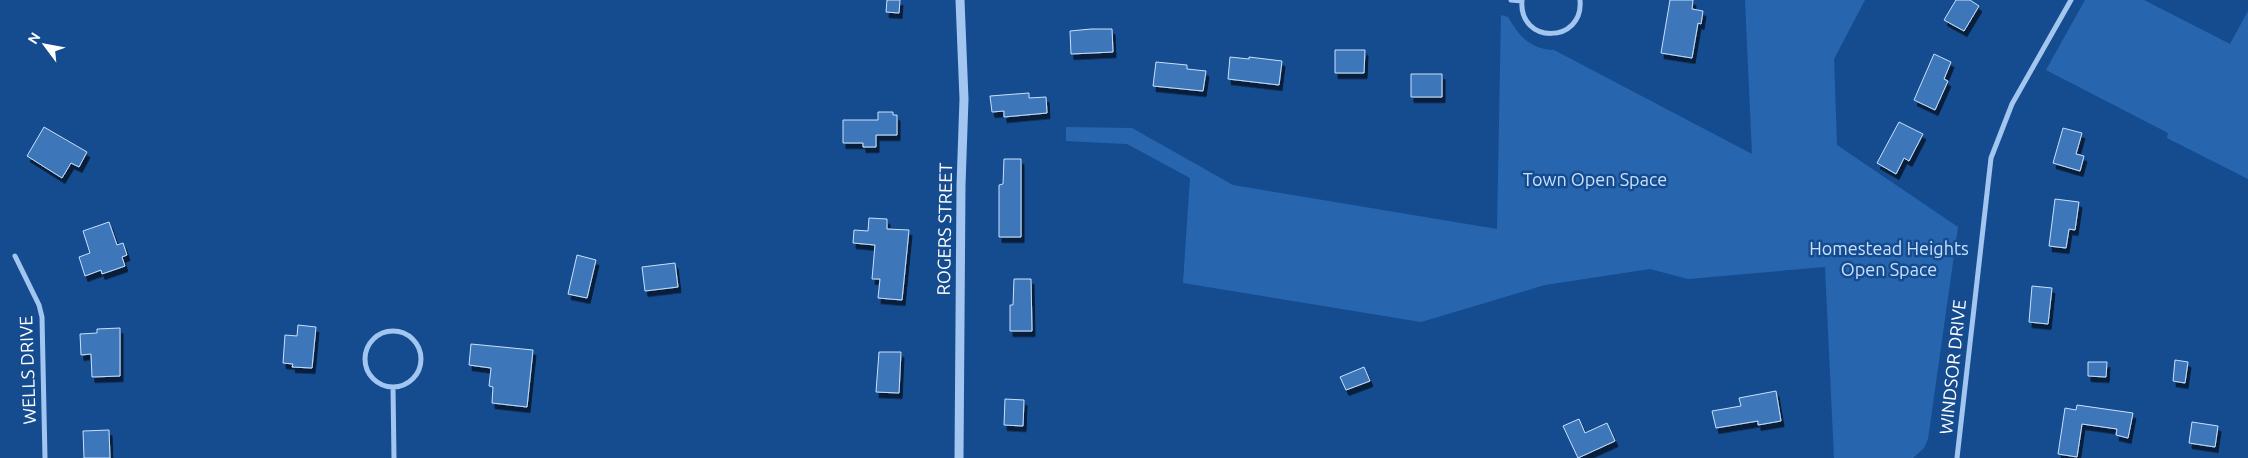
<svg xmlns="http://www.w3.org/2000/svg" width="2248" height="458" font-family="Ubuntu,sans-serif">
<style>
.green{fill:#2766af}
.building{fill:#3d76b9;stroke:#c8e0fc;filter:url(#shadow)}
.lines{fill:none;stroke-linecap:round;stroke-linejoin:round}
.minor{stroke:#a2c6f0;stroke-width:5}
.tertiary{stroke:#a2c6f0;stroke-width:9}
.labels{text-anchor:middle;stroke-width:5;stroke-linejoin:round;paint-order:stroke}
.park-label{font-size:18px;fill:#c8e0fc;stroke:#154c90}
.street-label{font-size:18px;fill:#fff;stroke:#154c90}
</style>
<defs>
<filter id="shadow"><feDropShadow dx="3" dy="5.5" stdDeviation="0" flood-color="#0009"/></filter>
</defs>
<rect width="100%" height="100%" fill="#154c90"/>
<path class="green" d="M1745 0H1865L1834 59 1837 145 1958 227 1928 439 1924 448 1913 458H1834L1825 267 1688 279 1650 269 1545 285 1421 322 1183 283 1190 178 1127 144 1066 141V127L1132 128 1233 185 1497 229 1501 15 1508 17C1519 36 1530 49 1554 50L1752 154Z
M2085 0H2144L2230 44 2248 11V179L2167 138 2168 133 2046 70Z"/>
<path class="building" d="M887 0H900L899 13 886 12Z
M1670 0H1693L1692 9 1703 11 1701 24 1698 23 1692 58 1661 53Z
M1956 0H1970L1979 6 1964 31 1944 20Z
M1091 29H1112L1113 52 1071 54 1070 31Z
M1335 50H1365L1364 73H1335Z
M1934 54 1951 62 1944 79 1948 81 1935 110 1914 100Z
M1230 57 1249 59V57L1282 61 1279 85 1228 79Z
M1156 62 1187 65V69L1206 71 1203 91 1153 86Z
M1411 74H1442V97H1411Z
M1029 93V98L1046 97 1047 113 1004 117V111L992 112 990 96Z
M878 112H893V115H897V135H876V147H863V143H843V120H878Z
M1899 122 1923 134 1909 161 1904 158 1896 174 1877 163Z
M44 127 87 152 79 167 71 163 62 178 27 156Z
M2063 128 2082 133 2076 154 2084 156 2080 171 2053 163Z
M1004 159H1021V237H999V185L1003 184Z
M2055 199 2079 202 2075 230 2069 229 2066 248 2049 246Z
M869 218 887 219V229L909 230 902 300 878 298 880 279H872L875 245 853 243 854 230 868 231Z
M109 222 117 245 123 243 127 255 122 257 125 266 102 274 101 270 85 276 79 257 90 253 83 231Z
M577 255 596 260 587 298 568 294Z
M675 263 678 287 645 291 642 267Z
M1014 279H1031L1032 331H1010V305H1013Z
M2032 286 2052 288 2048 324 2029 322Z
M298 325 316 327 312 368 292 367 293 364 283 363 285 335 297 336Z
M120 328V376L92 377 91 354 81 355 80 334 97 333V329Z
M471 344 533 350 527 407 492 403 493 387 489 386 491 368 469 365Z
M879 352H901L899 393 876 392Z
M2175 360 2188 362 2185 383 2173 381Z
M2088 362H2107L2106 377 2088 376Z
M1364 367 1370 381 1346 390 1340 377Z
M1776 391 1781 421 1758 425V421L1716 428 1712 411 1741 406 1739 398Z
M1005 399 1024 400 1023 426 1004 425Z
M2077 405 2133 413 2128 438 2116 435 2117 429 2082 424 2077 457 2058 454 2065 408 2076 410Z
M1579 419 1585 433 1607 423 1615 441 1578 458 1563 426Z
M2192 422 2218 426 2215 447 2189 443Z
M109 430 110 458H84L83 431Z"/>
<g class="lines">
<path class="minor" d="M1511 0 1522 1
M1522 0C1518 45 1584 44 1580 0
M15 256 39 305 42 317 45 458
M365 359a28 28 0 1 1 56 0a28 28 0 1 1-56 0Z
M393 387 394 458
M1957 458 1991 158 2012 104 2071 0"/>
<path class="tertiary" d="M959 458 961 185 964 99 960 0"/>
</g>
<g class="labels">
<g class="park-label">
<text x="1595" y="186">Town Open Space</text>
<text x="1889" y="255">Homestead Heights<tspan x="1889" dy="21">Open Space</tspan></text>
</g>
<g class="street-label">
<text transform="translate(945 229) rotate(-89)" y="6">ROGERS STREET</text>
<text transform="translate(1953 367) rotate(-84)" y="6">WINDSOR DRIVE</text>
<text transform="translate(28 370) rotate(-92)" y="6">WELLS DRIVE</text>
</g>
</g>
<g transform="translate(45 45) rotate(302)" stroke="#154c90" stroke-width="4" paint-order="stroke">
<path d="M0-4L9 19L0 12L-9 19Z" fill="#ffffff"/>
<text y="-8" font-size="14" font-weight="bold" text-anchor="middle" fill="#ffffff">N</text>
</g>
</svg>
